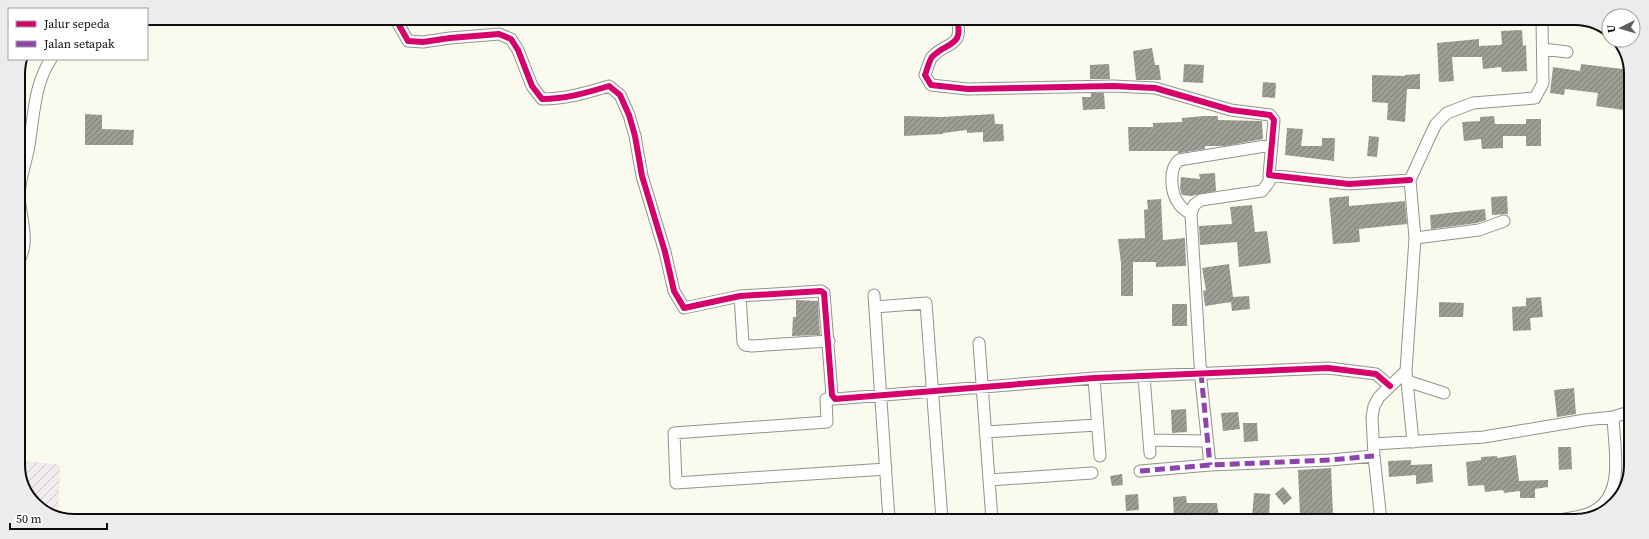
<svg xmlns="http://www.w3.org/2000/svg" width="1649" height="539" font-family="'Source Serif 4',serif">
<style>
.industrial{fill:url(#industrial-furrows)}
.building{fill:url(#building-hatch)}
.lines{fill:none;stroke-linecap:round;stroke-linejoin:round}
.minor-casing{stroke:#93938e;stroke-width:13}
.minor{stroke:#fefefd;stroke-width:11}
.quiet{stroke:#8e44ad;stroke-width:5;stroke-dasharray:10 5;stroke-linecap:butt}
.cycleway-casing{stroke:#fff;stroke-width:8}
.cycleway{stroke:#d6006c;stroke-width:6}
.rim{fill:none;stroke:#0c0c0c;stroke-width:2}
</style>
<defs>
<pattern id="industrial-furrows" width="10" height="10" patternUnits="userSpaceOnUse"><rect width="10" height="10" fill="#f2ebed"/><path d="M-1 1l2-2M0 10L10 0M9 11l2-2" fill="none" stroke="#cec8ca"/></pattern>
<pattern id="building-hatch" width="6" height="6" patternUnits="userSpaceOnUse"><rect width="6" height="6" fill="#9d9c95"/><path d="M-1 1l2-2M0 6l6-6M5 7l2-2" fill="none" stroke="#7e7e78"/></pattern>
</defs>
<rect width="100%" height="100%" fill="#fafaef"/>
<path class="industrial" d="M18 460 60 465 58 518 30 499 18 469Z"/>
<path class="building" d="M1522 30 1523 46 1526 45 1527 71 1502 72 1501 67 1483 69 1482 57H1452L1454 81 1439 82 1437 43 1479 39V46L1500 45 1502 44 1501 31Z
M1152 48 1155 65H1159L1161 80H1136L1133 51Z
M1109 64 1110 79H1090V65Z
M1184 64 1204 65 1203 83 1183 82Z
M1581 64 1631 70V111L1596 106 1598 93 1565 89 1564 95 1550 93 1553 67 1580 71Z
M1420 74V89H1407L1405 122 1387 120 1388 103 1372 102V75L1405 76V75Z
M1263 82 1276 83 1275 98 1262 97Z
M1091 93H1104L1105 109 1083 110 1082 97H1091Z
M85 114 102 115V129L134 130 133 145H85Z
M994 114 995 124H1003L1004 141 983 142V132L967 133V130L943 133V134L904 136V116L942 117Z
M1204 116H1218V120L1262 121 1263 139 1225 146H1205V149L1180 153H1178V151H1129L1128 127H1153V123L1182 122V118Z
M1494 116 1495 124H1526V119H1541V146H1526V136H1503V148L1482 149 1481 139 1464 141 1462 122 1480 121V117Z
M1287 128 1303 129 1301 146H1322V138H1335L1334 161 1285 155Z
M1369 136 1379 137 1377 157 1367 156Z
M1215 173 1216 191 1191 196 1182 195 1180 188 1181 177 1200 179 1199 174Z
M1349 196V206L1405 201 1407 224 1359 229 1360 242 1333 244 1329 198Z
M1507 196 1508 214 1492 215 1491 197Z
M1161 199 1163 240 1185 238 1186 266 1156 267V262H1133V296H1121V263L1118 239 1145 238 1144 210 1148 209 1147 200Z
M1252 205 1255 232 1267 231 1271 263 1239 267 1237 242 1200 245 1199 226 1232 224 1230 207Z
M1485 209 1486 220 1477 223 1431 229 1430 215Z
M1229 264 1233 297 1249 296 1250 309 1232 311 1231 302 1205 306 1203 291 1206 290 1202 268Z
M1541 297 1543 317 1530 318 1531 330 1513 331 1512 307 1526 306V298Z
M796 300 818 301 820 335 792 336 793 317H796Z
M1439 302 1464 303 1463 317H1439Z
M1172 304H1187V326H1172Z
M1574 388 1576 414 1557 417 1554 390Z
M1186 409 1187 432 1172 433 1171 410Z
M1238 412 1240 429 1223 431 1221 413Z
M1243 423H1257L1258 441 1244 442Z
M1558 447H1571L1572 469 1559 470Z
M1516 455 1519 481 1548 480V487L1535 489V498H1520V491L1504 493 1503 490 1485 492 1484 485 1468 486 1466 462 1481 460V457L1497 456V458Z
M1411 460V465L1432 464 1433 482 1416 484V475L1389 477 1388 461Z
M1331 468 1333 514 1300 516 1298 470Z
M1122 474 1123 485 1112 486 1110 476Z
M1283 487 1292 498 1284 505 1275 494Z
M1254 493 1270 494 1269 519 1252 518Z
M1138 494 1139 510 1126 511 1125 495Z
M1186 496 1187 503H1217L1219 519 1207 520V517L1187 515 1188 520H1174L1173 497Z"/>
<g class="lines">
<defs>
<path id="minor" d="M395 18 408 41 423 42 450 38 499 34 511 39 518 50 532 86 542 99C565 99 586 93 609 86L620 95 629 115 635 136 642 176 665 252 674 291 684 308 740 296 821 291 824 293 832 395 835 399 1094 378 1328 368 1376 374 1390 386
M957 19C964 48 947 41 932 57 929 61 927 70 925 75L931 85 968 89 1113 86 1155 88 1231 110 1270 115 1274 120 1269 175 1349 184 1410 180
M1543 49 1567 52
M1191 214C1187 211 1182 209 1179 204 1171 194 1168 169 1179 160L1272 145
M1415 238 1479 230 1504 221
M18 262C31 241 20 218 19 196 19 182 25 165 28 151 34 120 33 86 51 59
M874 295 889 520
M740 296 743 342 745 345 752 346 829 341
M875 307 926 303 942 520
M979 343 992 520
M1406 371 1413 442
M1144 376 1150 453
M1094 378 1100 456
M1407 381 1444 393
M835 399H826L827 422 674 433 676 483 886 469
M985 432 1097 425
M1149 440 1204 441
M1374 444 1484 437 1585 420 1613 417 1629 412
M1210 465 1201 380 1191 214 1194 205 1201 200 1262 191 1269 182V175
M1140 471 1210 465 1330 460 1374 456
M989 480 1092 473
M1381 521 1374 456 1372 417 1374 406 1379 397 1406 371 1415 238 1410 180 1431 134 1436 124 1447 113 1473 103 1535 98 1543 83 1542 20
M1553 521C1565 518 1581 518 1592 512 1626 496 1614 448 1613 417"/>
</defs>
<use href="#minor" class="minor-casing"/>
<use href="#minor" class="minor"/>
<path class="quiet" d="M1201 373 1210 465
M1140 471 1210 465 1330 460 1374 456"/>
<defs>
<path id="cycleway" d="M395 18 408 41 423 42 450 38 499 34 511 39 518 50 532 86 542 99C565 99 586 93 609 86L620 95 629 115 635 136 642 176 665 252 674 291 684 308 740 296 821 291 824 293 832 395 835 399 1094 378 1328 368 1376 374 1390 386
M957 19C964 48 947 41 932 57 929 61 927 70 925 75L931 85 968 89 1113 86 1155 88 1231 110 1270 115 1274 120 1269 175 1349 184 1410 180"/>
</defs>
<use href="#cycleway" class="cycleway-casing"/>
<use href="#cycleway" class="cycleway"/>
</g>
<path d="M0 0H1649V539H0ZM74 25H1575A49 49 0 0 1 1624 74V465A49 49 0 0 1 1575 514H74A49 49 0 0 1 25 465V74A49 49 0 0 1 74 25Z" fill="#ececec" fill-rule="evenodd"/>
<path class="rim" d="M74 25H1575A49 49 0 0 1 1624 74V465A49 49 0 0 1 1575 514H74A49 49 0 0 1 25 465V74A49 49 0 0 1 74 25Z"/>
<rect x="8" y="8" width="140" height="52" fill="#ffffff" stroke="#9e9e9e"/>
<rect x="16" y="21" width="20" height="6" fill="#d6006c" stroke="#9e9e9e"/>
<text x="44" y="28" font-size="12" fill="#0c0c0c">Jalur sepeda</text>
<rect x="16" y="41" width="20" height="6" fill="#8e44ad" stroke="#9e9e9e"/>
<text x="44" y="48" font-size="12" fill="#0c0c0c">Jalan setapak</text>
<g transform="translate(1621 28) rotate(265)"><circle r="19" fill="#ffffff" stroke="#9e9e9e"/>
<path d="M0-3L7 15L0 10L-7 15Z" fill="#5f5f5b"/>
<text y="-6" font-size="11" font-weight="bold" text-anchor="middle" fill="#0c0c0c">U</text>
</g>
<path d="M10 523v6h97v-6" fill="none" stroke="#0c0c0c" stroke-width="2"/>
<text x="16" y="523" font-size="12" fill="#0c0c0c" stroke="#ffffff" stroke-width="3" paint-order="stroke">50 m</text>
</svg>
